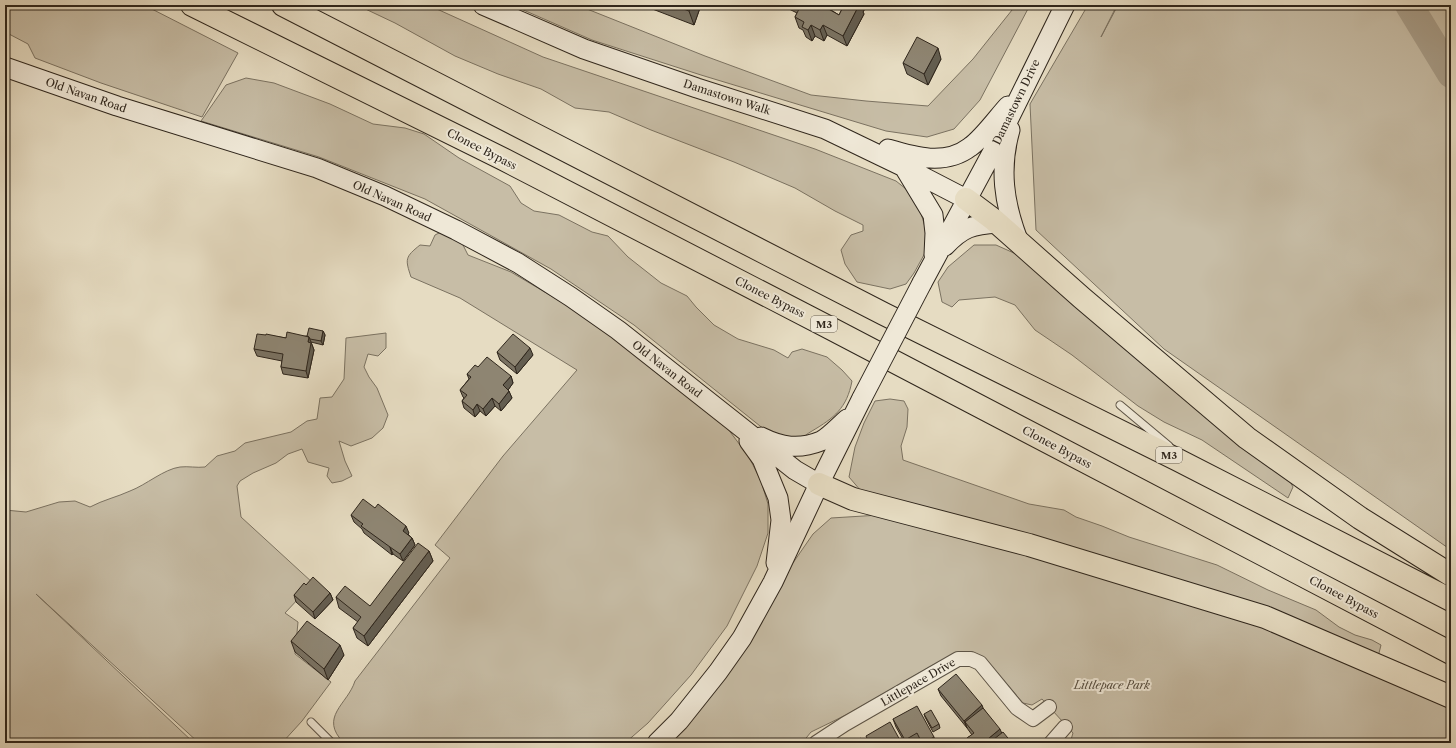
<svg xmlns="http://www.w3.org/2000/svg" width="1456" height="748" font-family="'Libre Caslon Text',serif">
<style>
.green{fill:#c7bda6;stroke:#7b7261}
.lines{fill:none;stroke-linecap:round;stroke-linejoin:round}
.river{stroke:#a89e8a;stroke-width:28}
.lane-casing{stroke:#5d5446;stroke-width:9}
.street-casing{stroke:#5d5446;stroke-width:16}
.secondary-casing{stroke:#2f261c;stroke-width:21}
.highway-casing{stroke:#2f261c;stroke-width:24}
.lane{stroke:#efe8d7;stroke-width:7}
.street{stroke:#efe8d7;stroke-width:14}
.secondary{stroke:#efe8d7;stroke-width:19}
.highway{stroke:#e6dcc2;stroke-width:22}
.secondary-bridge-casing{stroke:#2f261c;stroke-width:21;stroke-linecap:butt}
.secondary-bridge{stroke:#efe8d7;stroke-width:19}
.wall{fill:#7a7262;stroke:#2f261c}
.shaded-wall{fill:#635d50;stroke:#2f261c}
.building{fill:#8e8572;stroke:#2f261c}
.labels{text-anchor:middle;stroke-width:4;stroke-linejoin:round;paint-order:stroke}
.shield{fill:#efe8d7;stroke:#696054;stroke-width:1}
.shield-label{font-size:10px;font-weight:bold;fill:#2f261c}
.street-label{font-size:11px;fill:#2f261c;stroke:#efe8d7}
.park-label{font-size:11px;font-style:italic;fill:#554c3e;stroke:#efe8d7}
</style>
<rect width="100%" height="100%" fill="#e6dcc2"/>
<filter id="stains"><feTurbulence type="fractalNoise" baseFrequency=".005" numOctaves="4"/><feColorMatrix values="0 0 0 0 .2 0 0 0 0 .09 0 0 0 0 .02 0 0 0 .5 -.17"/></filter>
<radialGradient id="worn" r=".72"><stop offset=".6" stop-color="#630" stop-opacity="0"/><stop offset="1" stop-color="#630" stop-opacity=".3"/></radialGradient>
<path class="green" d="M5 5H144L238 53 202 117 101 83 35 58 28 44 9 34 5 23Z
M357 5H428L543 57 815 149 896 181 916 197 926 230 925 253 914 273 906 284 890 289 857 282 845 264 841 250 851 235 863 231V225L835 211 795 188 734 162 651 130 609 112 575 108 541 89 498 74 455 56 395 23Z
M512 5H577L705 56 811 95 866 101 928 106 973 59 1016 5H1030L980 100 954 129 927 137 886 131 701 75 592 40Z
M1088 5H1117L1101 37 1118 5H1451V550L1164 349 1036 230 1030 104Z
M246 78 274 83 330 104 373 124 405 128 424 134 459 158 510 186 521 203 534 211 559 215 592 232 608 236 628 257 661 283 687 296 696 307 714 325 738 339 774 350 788 358 792 352 802 349 827 357 842 370 852 381C847 408 834 418 812 431 808 433 803 438 798 439 787 441 775 435 765 430L634 325 551 269 425 199 319 157 201 121 226 85Z
M441 232 461 241 468 255 511 272 575 310 635 353 648 366 728 429 749 457 761 481 768 504V533L757 566 727 626 691 675 648 723 625 743H344C318 717 348 704 355 681L450 558 435 545 503 456 577 370 460 298 411 277C405 259 405 257 420 245L430 246 435 235Z
M974 245H996L1025 258 1285 472 1293 487 1288 498 1202 440 1164 422 1138 406 1072 355 1035 330 1015 305 995 297 959 300 952 307 942 302 938 282 948 267Z
M386 333V348L378 356 368 354 364 367 369 377 377 388 388 415 383 428 372 438 351 446 339 441 345 461 352 476 342 481 332 483 327 476 329 468 308 462 302 449 288 454 276 463 253 473 240 481 237 486 241 517 313 583 285 613 298 622 295 654 331 682 302 721 282 743H199L36 594 194 743H5V510L26 512 59 502 75 501 90 507C103 500 117 497 130 491 146 485 164 469 180 467 188 466 197 468 205 467L217 456 235 451 245 443 291 432 307 421 317 419 320 398 332 397 344 379 346 338Z
M890 399 904 401 908 409 907 427 901 446 903 460 1029 504 1064 510 1076 517 1102 526 1129 537 1217 565 1268 590 1316 610 1339 627 1355 635 1372 640 1381 645 1378 657 861 491 849 477 855 447 864 423 875 401Z
M880 515 997 544 1269 628 1451 709V743H1070L1073 733 1042 699 1032 705 1023 703 987 661 973 652 957 653 933 665 848 714 811 732 802 743H668L813 534 831 518Z"/>
<g class="lines">
<path class="river" d="M1409 5 1451 74"/>
<defs>
<path id="lane" d="M1120 405 1169 446
M311 722 332 743"/>
<path id="street" d="M816 743 845 724 958 659H971L980 663 1017 708 1033 719 1049 707
M1051 743 1065 727"/>
<path id="secondary" d="M483 5 584 49 697 88 825 129 908 169 966 199
M5 67 117 106 317 168 385 196 456 230 518 263 571 297 618 330 795 470 819 484
M1010 130C999 169 1004 203 1018 240
M888 149C915 157 945 166 970 147 982 139 997 118 1008 106
M904 167 933 215 935 233 934 255
M945 246C963 227 972 225 998 223
M922 283 993 151 1065 5
M761 437C781 447 799 450 821 441 829 437 840 425 847 419
M749 441 762 459 778 498 781 520 776 563
M657 743 679 721 718 672 742 638 773 582 819 484 862 398"/>
<path id="highway" d="M192 5 503 159 830 328 1451 653
M283 5 884 314 1178 460 1451 600
M966 199 994 220 1082 298 1247 438 1360 518 1451 575
M819 484 853 499 1029 545 1265 617 1451 697"/>
</defs>
<use href="#lane" class="lane-casing"/>
<use href="#street" class="street-casing"/>
<use href="#secondary" class="secondary-casing"/>
<use href="#highway" class="highway-casing"/>
<use href="#lane" class="lane"/>
<use href="#street" class="street"/>
<use href="#secondary" class="secondary"/>
<use href="#highway" class="highway"/>
<defs>
<path id="secondary-bridge" d="M862 398 922 283"/>
</defs>
<use href="#secondary-bridge" class="secondary-bridge-casing"/>
<use href="#secondary-bridge" class="secondary-bridge"/>
</g>
<path class="wall" d="M642 5H701L694 25Z
M788 5H829L831 10 839 15 844 5H867L863 12 864 14 847 46 827 35 824 41 815 36 812 41 806 37 803 30 799 28 795 17 797 13 789 9Z
M941 59 928 85 907 74 903 63Z
M323 331 325 335 323 345 311 342 314 350 308 378 283 374 281 367 282 361 257 356 254 349 266 335 286 338 307 336Z
M497 352 533 355 517 374 500 360Z
M478 367 511 376 513 383 508 390 512 398 501 411 495 406 486 416 480 411 475 417 464 408 462 401 464 398 463 397 460 390 469 379 467 374Z
M351 515 409 533 408 534 412 538 415 545 403 561 393 554 392 555 364 533 362 529 354 522Z
M429 551 433 561 368 646 357 638 353 628 358 622 339 608 336 597 370 606Z
M306 585 330 593 333 600 315 619 296 602 294 595Z
M291 641 344 655 328 680 295 652Z
M938 689 983 708 1001 733 1012 743H969L967 738 972 735 967 728 941 696Z
M924 714 939 724 940 728 933 732 925 717Z
M893 719 934 737 936 743H921L919 741 915 743H905L896 727Z"/>
<path class="shaded-wall" d="M691 5H701L694 25 689 11Z
M797 5H807L801 15Z
M827 5H829L832 13 825 7Z
M859 5H867L863 12 864 14 847 46 843 36Z
M811 25 815 36 812 41 808 30Z
M823 25 827 35 824 41 820 30Z
M938 48 941 59 928 85 924 74Z
M323 331 325 335 323 345 321 341Z
M309 337 314 350 308 378 306 371 308 342Z
M530 348 533 355 517 374 515 367Z
M511 376 513 383 506 393 503 385Z
M509 391 512 398 501 411 499 404Z
M492 398 495 406 486 416 483 409Z
M477 404 480 411 475 417 473 410Z
M406 526 409 533 405 538 403 531Z
M412 538 415 545 403 561 400 554Z
M390 547 393 554 392 555Z
M429 551 433 561 368 646 364 636Z
M330 593 333 600 315 619 313 612Z
M340 645 344 655 328 680 324 669Z
M982 705 985 713 965 722 967 728 964 721Z
M1000 729 1003 736 995 743H983Z"/>
<path class="building" d="M673 5H691L689 11Z
M801 5H827L825 7 839 15 844 5H859L843 36 823 25 820 30 811 25 808 30 802 27 804 22 795 17Z
M917 37 938 48 924 74 903 63Z
M309 328 323 331 321 341 310 339 309 337 307 336Z
M287 332 309 337 308 342 311 343 306 371 281 367 283 354 254 349 257 334 266 335V334L286 338Z
M513 334 530 348 515 367 497 352Z
M487 357 511 376 503 385 509 391 499 404 492 398 483 409 477 404 473 410 462 401 467 395 460 390 471 377 467 374 475 365 478 367Z
M363 499 375 508 378 504 406 526 403 531 412 538 400 554 390 547 361 526 363 524 351 515Z
M418 543 429 551 364 636 353 628 361 617 336 597 345 586 370 606Z
M313 577 330 593 313 612 294 595 304 583 306 585Z
M307 621 340 645 324 669 291 641Z
M956 674 982 705 964 721 938 689Z
M917 706 934 737 923 743H922L917 733 905 740 893 719Z
M983 708 1000 729 983 743H971L967 738 974 733 965 722Z
M931 710 939 724 932 728 924 714Z
M890 722 901 742 900 743H869L866 736Z
M1003 732 1012 743H989Z
M861 738 864 743H853Z"/>
<g class="labels">
<g class="shield">
<rect x="811" y="316" width="26" height="16" rx="3"/>
<rect x="1156" y="447" width="26" height="16" rx="3"/>
</g>
<g class="shield-label">
<text x="824" y="328">M3</text>
<text x="1169" y="459">M3</text>
</g>
<g class="street-label">
<text transform="translate(86 95) rotate(19)" y="4">Old Navan Road</text>
<text transform="translate(727 97) rotate(18)" y="4">Damastown Walk</text>
<text transform="translate(1016 102) rotate(-64)" y="4">Damastown Drive</text>
<text transform="translate(482 149) rotate(27)" y="4">Clonee Bypass</text>
<text transform="translate(392 201) rotate(24)" y="4">Old Navan Road</text>
<text transform="translate(770 297) rotate(27)" y="4">Clonee Bypass</text>
<text transform="translate(667 369) rotate(38)" y="4">Old Navan Road</text>
<text transform="translate(1057 447) rotate(28)" y="4">Clonee Bypass</text>
<text transform="translate(1344 597) rotate(28)" y="4">Clonee Bypass</text>
<text transform="translate(918 682) rotate(-30)" y="4">Littlepace Drive</text>
</g>
<g class="park-label">
<text x="1112" y="689">Littlepace Park</text>
</g>
</g>
<rect width="1456" height="748" fill="none" stroke="#e6dcc2" stroke-width="20"/>
<rect x="6" y="6" width="1444" height="736" fill="none" stroke="#2f261c" stroke-width="2"/>
<rect x="10" y="10" width="1436" height="728" fill="none" stroke="#2f261c"/>
<rect width="100%" height="100%" filter="url(#stains)"/>
<rect width="100%" height="100%" fill="url(#worn)"/>
</svg>
